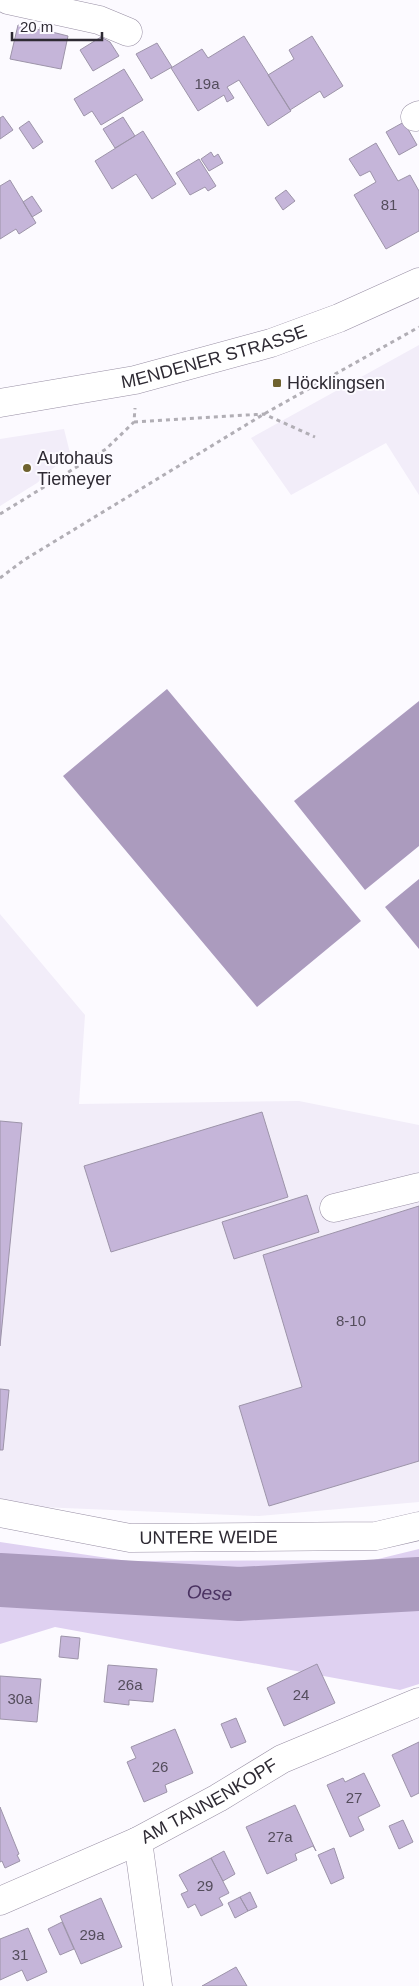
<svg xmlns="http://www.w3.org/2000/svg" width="419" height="1986" font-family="Helvetica,sans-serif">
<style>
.built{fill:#f2edf9}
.green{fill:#dfd1f1}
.water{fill:#ab9bbe}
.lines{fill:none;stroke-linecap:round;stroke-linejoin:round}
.river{stroke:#ab9bbe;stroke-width:54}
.building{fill:#c5b5d9;stroke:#9d94a9}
.minor-casing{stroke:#988fa4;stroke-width:29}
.major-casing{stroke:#988fa4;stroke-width:29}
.path{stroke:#b1aeb5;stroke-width:3;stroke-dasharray:4 4;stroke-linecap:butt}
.minor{stroke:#fff;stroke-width:28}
.major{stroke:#fff;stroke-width:28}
.poi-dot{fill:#6f622f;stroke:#fcfaff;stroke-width:2}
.labels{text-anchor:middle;stroke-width:4;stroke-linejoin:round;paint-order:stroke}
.number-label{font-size:15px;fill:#544d5c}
.street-label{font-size:18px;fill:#2e2a33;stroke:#fcfaff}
.poi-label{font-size:18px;fill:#2e2a33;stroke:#fcfaff;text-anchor:start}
.water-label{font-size:19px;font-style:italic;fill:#4a3262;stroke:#fcfaff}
</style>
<rect width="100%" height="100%" fill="#fcfaff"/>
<path class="built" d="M419 345V495L386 443 291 495 251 438Z
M64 429 70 453 37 483 0 506V439Z
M0 914 85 1015 79 1104 299 1101 419 1125V1502L259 1516 40 1507 0 1499Z"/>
<path class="green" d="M0 1542 128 1561 374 1560 419 1549V1684L400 1690 55 1627 0 1644Z"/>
<path class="water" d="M167 689 361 921 257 1007 63 776Z
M419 701V846L365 890 294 801Z
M419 879V949L385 907Z"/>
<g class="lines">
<path class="river" id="s1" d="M0 1580 239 1594 419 1584"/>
</g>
<path class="building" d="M18 25 40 30V27L52 30V32L68 36 61 69 10 59Z
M244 36 291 111 268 126 239 80 227 87 234 98 227 102 224 95 198 111 171 68 202 49 208 58Z
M312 36 343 86 324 98 320 91 290 110 268 75 294 59 289 50Z
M101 37 110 42 119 56 93 71 80 50Z
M157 43 172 67 151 79 136 54Z
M124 69 143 100 101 125 92 111 84 116 74 99Z
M3 116 13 130 0 139V118Z
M123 117 135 136 115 148 103 129Z
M29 121 43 142 33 149 19 128Z
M404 122 417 145 399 155 386 132Z
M143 131 176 184 152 199 136 174 112 189 95 161Z
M376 143 398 181 410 175 419 191V231L386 249 354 195 376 182 370 171 360 176 349 159Z
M211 152 214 157 218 154 223 163 209 171 201 159Z
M199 159 216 186 208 191 205 187 190 195 176 173Z
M10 180 36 223 19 234 16 229 0 239V186Z
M286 190 295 201 283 210 275 198Z
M32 196 42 211 32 217 23 202Z
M262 1112 288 1197 111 1252 84 1166Z
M0 1121 22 1123 0 1346Z
M307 1195 319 1232 234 1259 222 1222Z
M419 1206V1461L269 1506 239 1406 302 1387 263 1255Z
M0 1389 9 1390 3 1450H0Z
M61 1636 80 1638 78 1659 59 1657Z
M317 1664 335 1703 284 1726 267 1688Z
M108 1665 157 1669 153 1702 129 1700V1705L104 1702Z
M0 1676 41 1679 37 1722 0 1719Z
M236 1718 246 1742 231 1748 221 1724Z
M175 1729 193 1773 165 1785 167 1792 144 1802 127 1762 136 1758 131 1747Z
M419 1742V1793L411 1797 392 1755Z
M364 1773 380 1806 358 1817 364 1830 350 1837 327 1785 343 1778 345 1782Z
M295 1805 316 1851 313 1846 295 1854 297 1860 267 1874 246 1827Z
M0 1807 19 1854 17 1855 20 1861 5 1868 2 1861 0 1862Z
M403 1820 413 1842 399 1849 389 1826Z
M334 1848 344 1878 331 1884 318 1855Z
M224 1851 235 1874 223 1881 211 1858Z
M211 1858 229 1893 219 1898 223 1905 201 1916 195 1904 188 1908 181 1894 188 1891 179 1875Z
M250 1892 257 1907 248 1911 240 1897Z
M240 1897 248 1911 235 1918 228 1903Z
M101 1898 122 1947 81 1964 60 1916Z
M62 1922 74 1949 60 1955 48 1929Z
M28 1928 47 1972 27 1981 22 1970 0 1980V1939Z
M236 1967 247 1986H202Z"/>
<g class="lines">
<defs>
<g id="minor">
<path d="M8 0 99 20 128 32"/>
<path d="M415 117 419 115"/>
<path d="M334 1208 419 1187"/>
<path id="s2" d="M0 1513 130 1538 376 1536 419 1526"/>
<path d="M138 1841 158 1986"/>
<path id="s3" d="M0 1901 138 1841 218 1798 282 1759 419 1702"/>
</g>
<g id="major">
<path id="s4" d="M0 403 135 380 271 343 339 318 419 282"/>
</g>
</defs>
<use href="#minor" class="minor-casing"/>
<use href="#major" class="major-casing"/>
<path class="path" d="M134 422 264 414 315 437
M0 514 106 449 134 422 135 408
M0 578 24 560 264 414 419 327"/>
<use href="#minor" class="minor"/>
<use href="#major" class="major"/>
</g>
<g class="poi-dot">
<rect x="272" y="378" width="10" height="10" rx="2.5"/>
<circle cx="27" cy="468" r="5"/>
</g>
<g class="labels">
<g class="number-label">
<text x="207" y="89">19a</text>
<text x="389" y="210">81</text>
<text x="351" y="1326">8-10</text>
<text x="130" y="1690">26a</text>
<text x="301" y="1700">24</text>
<text x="20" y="1704">30a</text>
<text x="160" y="1772">26</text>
<text x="354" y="1803">27</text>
<text x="280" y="1842">27a</text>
<text x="205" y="1891">29</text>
<text x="92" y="1940">29a</text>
<text x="20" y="1960">31</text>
</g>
<g class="street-label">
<text dy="6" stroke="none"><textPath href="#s4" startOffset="219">MENDENER STRASSE</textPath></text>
<text dy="6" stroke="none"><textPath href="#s2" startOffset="211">UNTERE WEIDE</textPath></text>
<text dy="6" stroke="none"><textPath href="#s3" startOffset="232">AM TANNENKOPF</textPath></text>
</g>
<g class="poi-label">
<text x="287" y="389">Höcklingsen</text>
<text x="37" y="464">Autohaus<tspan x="37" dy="21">Tiemeyer</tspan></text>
</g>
<g class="water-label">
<text dy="7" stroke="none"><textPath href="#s1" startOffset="210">Oese</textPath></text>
</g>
</g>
<path d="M12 32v8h90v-8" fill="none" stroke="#2e2a33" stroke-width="2.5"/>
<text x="20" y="32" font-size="15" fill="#2e2a33" stroke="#fcfaff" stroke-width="4" paint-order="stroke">20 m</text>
</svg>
